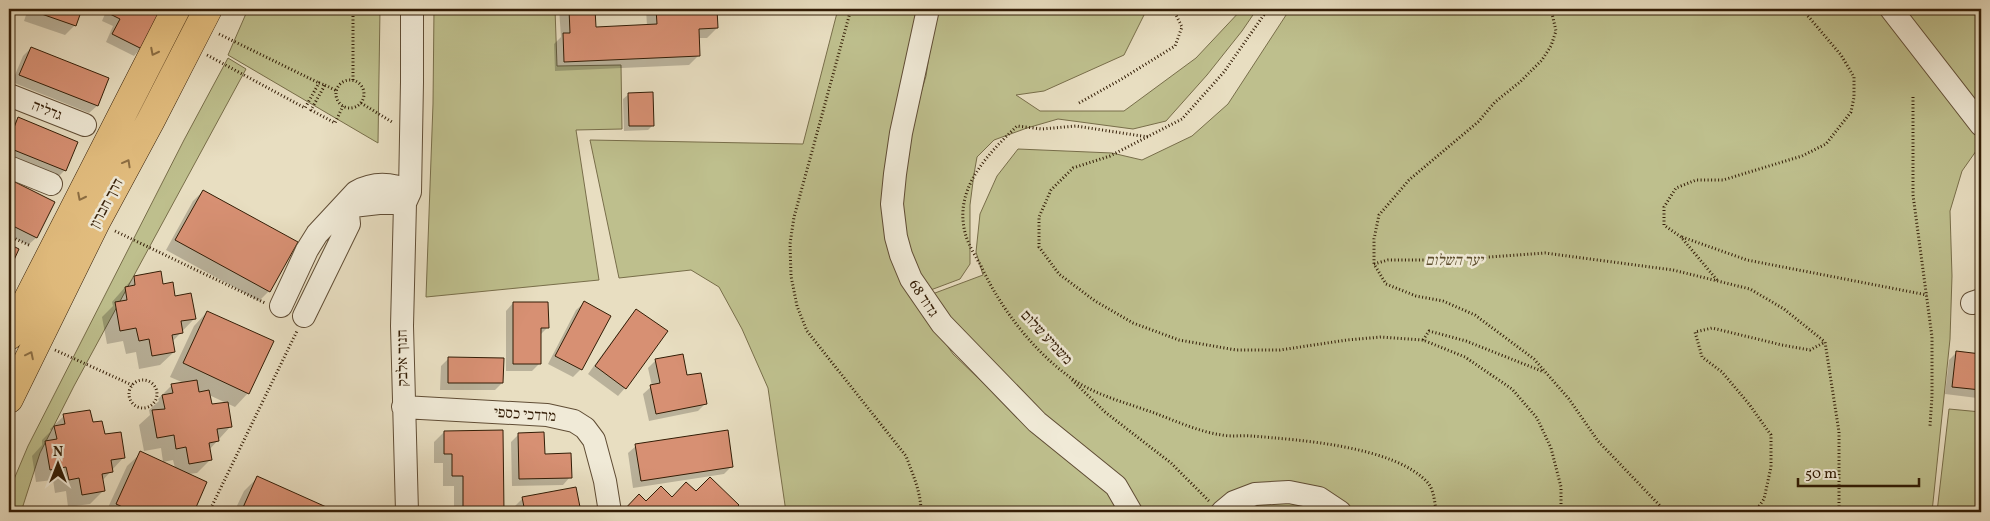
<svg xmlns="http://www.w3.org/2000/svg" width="1990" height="521" font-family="Vollkorn,'Frank Ruhl Libre',serif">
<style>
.green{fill:#bebf8d;stroke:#786e4a}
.shadow{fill:#0003}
.building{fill:#d79073;stroke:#331d06}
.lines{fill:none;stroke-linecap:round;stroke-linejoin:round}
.minor-casing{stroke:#604d35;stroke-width:24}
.highway-casing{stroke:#331d06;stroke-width:29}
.path{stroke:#331d06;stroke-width:3;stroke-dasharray:1 2.5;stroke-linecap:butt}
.minor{stroke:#f0ead7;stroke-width:22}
.highway{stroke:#e4bf80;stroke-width:28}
.oneway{stroke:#8c6e43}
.labels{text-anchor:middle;stroke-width:5;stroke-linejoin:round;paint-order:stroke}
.street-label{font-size:15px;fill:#331d06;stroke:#f0ead7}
.park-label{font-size:15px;font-style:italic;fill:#5d4e2e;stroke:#f0ead7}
</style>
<rect width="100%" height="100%" fill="#e8dec1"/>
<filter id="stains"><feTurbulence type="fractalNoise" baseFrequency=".004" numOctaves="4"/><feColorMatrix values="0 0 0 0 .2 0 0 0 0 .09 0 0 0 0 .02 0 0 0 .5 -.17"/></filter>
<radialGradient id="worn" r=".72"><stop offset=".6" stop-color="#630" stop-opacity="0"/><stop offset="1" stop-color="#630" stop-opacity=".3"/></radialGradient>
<path class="green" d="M248 9H380L378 143 228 55Z
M434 9H555L557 66 621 65 622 129 576 130 599 280 426 297 433 104Z
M838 9H919L891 149 915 300 953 354 1026 424 1102 482 1123 512H786L768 388 742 329 719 287 691 270 619 278 590 140 803 144Z
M936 9H1147L1124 55 1044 91 1016 95 1040 111H1124L1196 58 1242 9H1257L1242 31 1207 75 1166 121 1133 129 1058 119 1027 128 994 140 977 157 974 174 970 205V264L960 279 928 291 900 235 907 140 926 76Z
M1290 9H1981V144L1962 171 1950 211 1952 276 1950 339 1932 512H1139L927 296 983 275 976 252 980 214 997 176 1018 149 1112 153 1142 160 1192 136 1228 104Z
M228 58 246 69 74 386 40 453 21 512H9V491L28 446 184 140Z
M1949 409 1981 412V512H1937Z"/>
<path class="shadow" d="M28 9H81L75 25 65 35 24 21Z
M107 9H160L141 48 134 56 106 42 113 26 102 21Z
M559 9H594L595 28 647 26 646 9H718L716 10 717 28 707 38H698L699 55 689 65 555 71 554 44 561 37Z
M1215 9H1235L1233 11Z
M31 48 97 106 89 113 12 82 23 56Z
M629 94 653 125 648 130 624 131 623 99Z
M18 119 65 170 57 178 9 158V132L11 126Z
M9 180 54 202 36 238 28 245 9 235Z
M203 191 269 291 259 301 166 250 193 201Z
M134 277 162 285 194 319 172 342 174 352 160 365 139 369 136 352 126 354 123 341 107 344 102 317 113 306 112 302Z
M513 303 547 328 540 335V363L532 371H506V311Z
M584 303 581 369 573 377 548 364 576 310Z
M636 310 625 388 618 396 588 374 629 318Z
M207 312 248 393 235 407 209 395 211 406 231 426 209 450 211 459 197 473 188 474 206 483 192 512H106L127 466 141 453 175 468 173 460 163 462 161 448 144 451 139 425 150 415 149 410 159 401 158 399 172 385 184 383 170 377 194 326Z
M1957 352 1981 355V393L1977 398 1945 394 1949 360Z
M448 359 502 383 495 390H440L441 366Z
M656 360 686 377 706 403 698 411 649 421 643 394 652 386 648 368Z
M64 416 92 424 124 457 102 481 104 490 90 504 68 507 66 491 55 493 53 480 36 482 32 456 42 445V440L51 431 50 429Z
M444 432H502V512H451L454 509V486H443V463H434V442Z
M518 435 543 456 570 477 563 485 512 486 511 442Z
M636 446 732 466 724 474 633 488 628 453Z
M257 478 332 510 331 512H234L244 491Z
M575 489 579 512H516L515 506 523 498Z
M696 493 737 505 730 512H623L639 496 646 503Z"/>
<path class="building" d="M34 9H82L76 26 33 11Z
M110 9H162L142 49 112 34 120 19 108 13Z
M569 9H595L596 27 657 24 656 9H717L718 28 699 29 700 56 564 62 563 33H570Z
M31 47 109 78 98 106 19 75Z
M653 92 654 126H629L628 93Z
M18 117 78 142 66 171 9 148V141Z
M9 179 55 202 37 238 9 224Z
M203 190 298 242 270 292 175 240Z
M9 244 19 249 9 271Z
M161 271 163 284 173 282 175 296 191 293 196 319 181 321 183 333 172 335 175 352 152 356 149 339 139 341 136 328 120 331 115 302 127 300 125 287 135 285 134 276Z
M584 301 611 316 582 370 555 356Z
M513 302H548L549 328H541V364H513Z
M636 309 668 331 626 389 595 366Z
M207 311 274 341 249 394 183 363Z
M1956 351 1981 354V390L1952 387Z
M683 354 687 375 701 373 707 404 656 414 650 385 660 383 655 359Z
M448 357 504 358 503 383H448Z
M197 380 199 392 209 390 212 404 228 402 232 427 217 429 219 441 209 443 212 460 189 464 186 447 176 449 174 435 157 438 152 410 165 409 162 395 173 393 171 384Z
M90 410 93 422 102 421 105 434 121 432 125 458 111 460 113 472 102 474 105 491 82 495 79 478 69 480 66 467 50 470 45 441 57 439 54 426 65 424 63 414Z
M503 430 504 512H455V507H463V476H452V454H444V431Z
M728 430 733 467 641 481 635 444Z
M544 432 545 454 571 453 572 478 519 479 518 433Z
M140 451 207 482 194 512H133L116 504Z
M257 476 333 510 332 512H241Z
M710 477 739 505 732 512H622L639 494 646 501 661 486 672 497 686 482 696 491Z
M576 487 581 512H525L522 497Z"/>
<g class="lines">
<defs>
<path id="minor" d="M928 9 901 133 895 174 892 204 896 237 901 255 911 279 942 324 1037 422 1116 486 1131 512
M1891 9 1981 125
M9 95 85 125
M9 167 51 184
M344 207 379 203H405
M1972 303 1981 300
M281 306 307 250 317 234 356 192C374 182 392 183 410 192
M304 316 349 224 348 214 344 207
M403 407 547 415 574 421 585 428 594 440 605 481 610 512
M407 512 402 326 405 203 410 192 412 82V9
M1222 512 1234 502 1255 494 1289 492 1319 498 1340 512"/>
<path id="highway" d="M9 336 176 9
M9 399 96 222 151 120 208 9"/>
</defs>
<use href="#minor" class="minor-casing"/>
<use href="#highway" class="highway-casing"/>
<path class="path" d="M353 9V81
M851 9 794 217 790 244 791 276 797 306 807 331 906 456C913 475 921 492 921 512
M1268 9 1224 72 1182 119 1110 156 1073 168 1051 190 1039 217V247L1059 274 1095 301 1133 323 1179 340 1236 350H1280L1347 340 1381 337 1423 340 1465 357 1512 389 1537 418 1551 448 1561 487V512
M1551 9 1556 31 1551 46 1542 60 1520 82 1495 102 1478 122 1409 180 1379 215 1374 239V264L1386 284 1416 296 1443 301 1475 315 1534 359 1569 399 1598 441 1666 512
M219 34 319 83
M207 55 305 108 319 83 325 85 311 110 335 123 343 106
M336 94a14 14 0 1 1 28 0a14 14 0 1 1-28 0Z
M325 85 337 91
M1913 97V195L1932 337V396L1930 426
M361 103 392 122
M1079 103 1120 80 1175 46 1182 27 1173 9
M1148 137 1076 126 1042 129 1017 126C987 155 952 190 966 236 969 246 976 257 981 266 1000 307 1031 348 1067 375 1092 395 1128 403 1157 414 1178 422 1200 432 1222 435 1232 437 1242 435 1252 436 1299 440 1395 446 1428 483 1434 490 1435 504 1436 512
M115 231 265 303
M9 236 31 246
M1682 237 1747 260 1927 295
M1374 264 1388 260H1447L1545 253 1673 270 1750 289 1784 309 1825 342 1839 432V512
M1717 280 1681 237 1664 225V207L1676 188 1696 180H1723L1802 156 1826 144 1851 112 1854 97V77L1841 55 1802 9
M1423 340 1429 331 1466 341 1544 372
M55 350 132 385
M129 394a14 14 0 1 1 28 0a14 14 0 1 1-28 0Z
M1072 380 1105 412 1171 463 1209 501
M9 509 18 512
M209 512 297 331
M1755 512 1764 499 1771 467V435L1749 404 1722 372 1702 357 1695 332 1712 328 1782 345 1810 350 1825 342"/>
<use href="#minor" class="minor"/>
<use href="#highway" class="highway"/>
</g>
<defs><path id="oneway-chevron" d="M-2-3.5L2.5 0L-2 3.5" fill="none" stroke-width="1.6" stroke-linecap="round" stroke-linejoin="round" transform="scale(1.25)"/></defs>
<g class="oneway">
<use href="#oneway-chevron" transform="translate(154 52) rotate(117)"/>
<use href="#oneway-chevron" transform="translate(127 163) rotate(-61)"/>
<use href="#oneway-chevron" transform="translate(81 197) rotate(117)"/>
<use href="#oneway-chevron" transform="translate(30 355) rotate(-64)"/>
</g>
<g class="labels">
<g class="street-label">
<text transform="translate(47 110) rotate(21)" y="5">גדליה</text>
<text transform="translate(106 203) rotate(-62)" y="5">דרך חברון</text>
<text transform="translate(924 298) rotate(57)" y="5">גדוד 68</text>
<text transform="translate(1047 337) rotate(47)" y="5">משמיע שלום</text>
<text transform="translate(402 358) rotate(-91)" y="5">חנוך אלבק</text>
<text transform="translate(525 414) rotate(4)" y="5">מרדכי כספי</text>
</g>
<g class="park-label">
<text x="1454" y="265">יער השלום</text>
</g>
</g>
<rect width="1990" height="521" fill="none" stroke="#e8dec1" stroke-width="30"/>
<rect x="10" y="10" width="1970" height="501" fill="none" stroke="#331d06" stroke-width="2.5"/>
<rect x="15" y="15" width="1960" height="491" fill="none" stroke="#331d06"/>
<g transform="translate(58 464)" stroke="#f0ead7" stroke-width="4" paint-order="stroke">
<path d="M0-4L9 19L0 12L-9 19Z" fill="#331d06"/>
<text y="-8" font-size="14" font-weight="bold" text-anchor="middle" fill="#331d06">N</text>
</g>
<path d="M1798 478v8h121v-8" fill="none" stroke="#331d06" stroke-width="2.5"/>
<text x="1805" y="478" font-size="15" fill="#331d06" stroke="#f0ead7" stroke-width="4" paint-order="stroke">50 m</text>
<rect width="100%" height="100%" filter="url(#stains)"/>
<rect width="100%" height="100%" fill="url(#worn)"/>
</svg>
